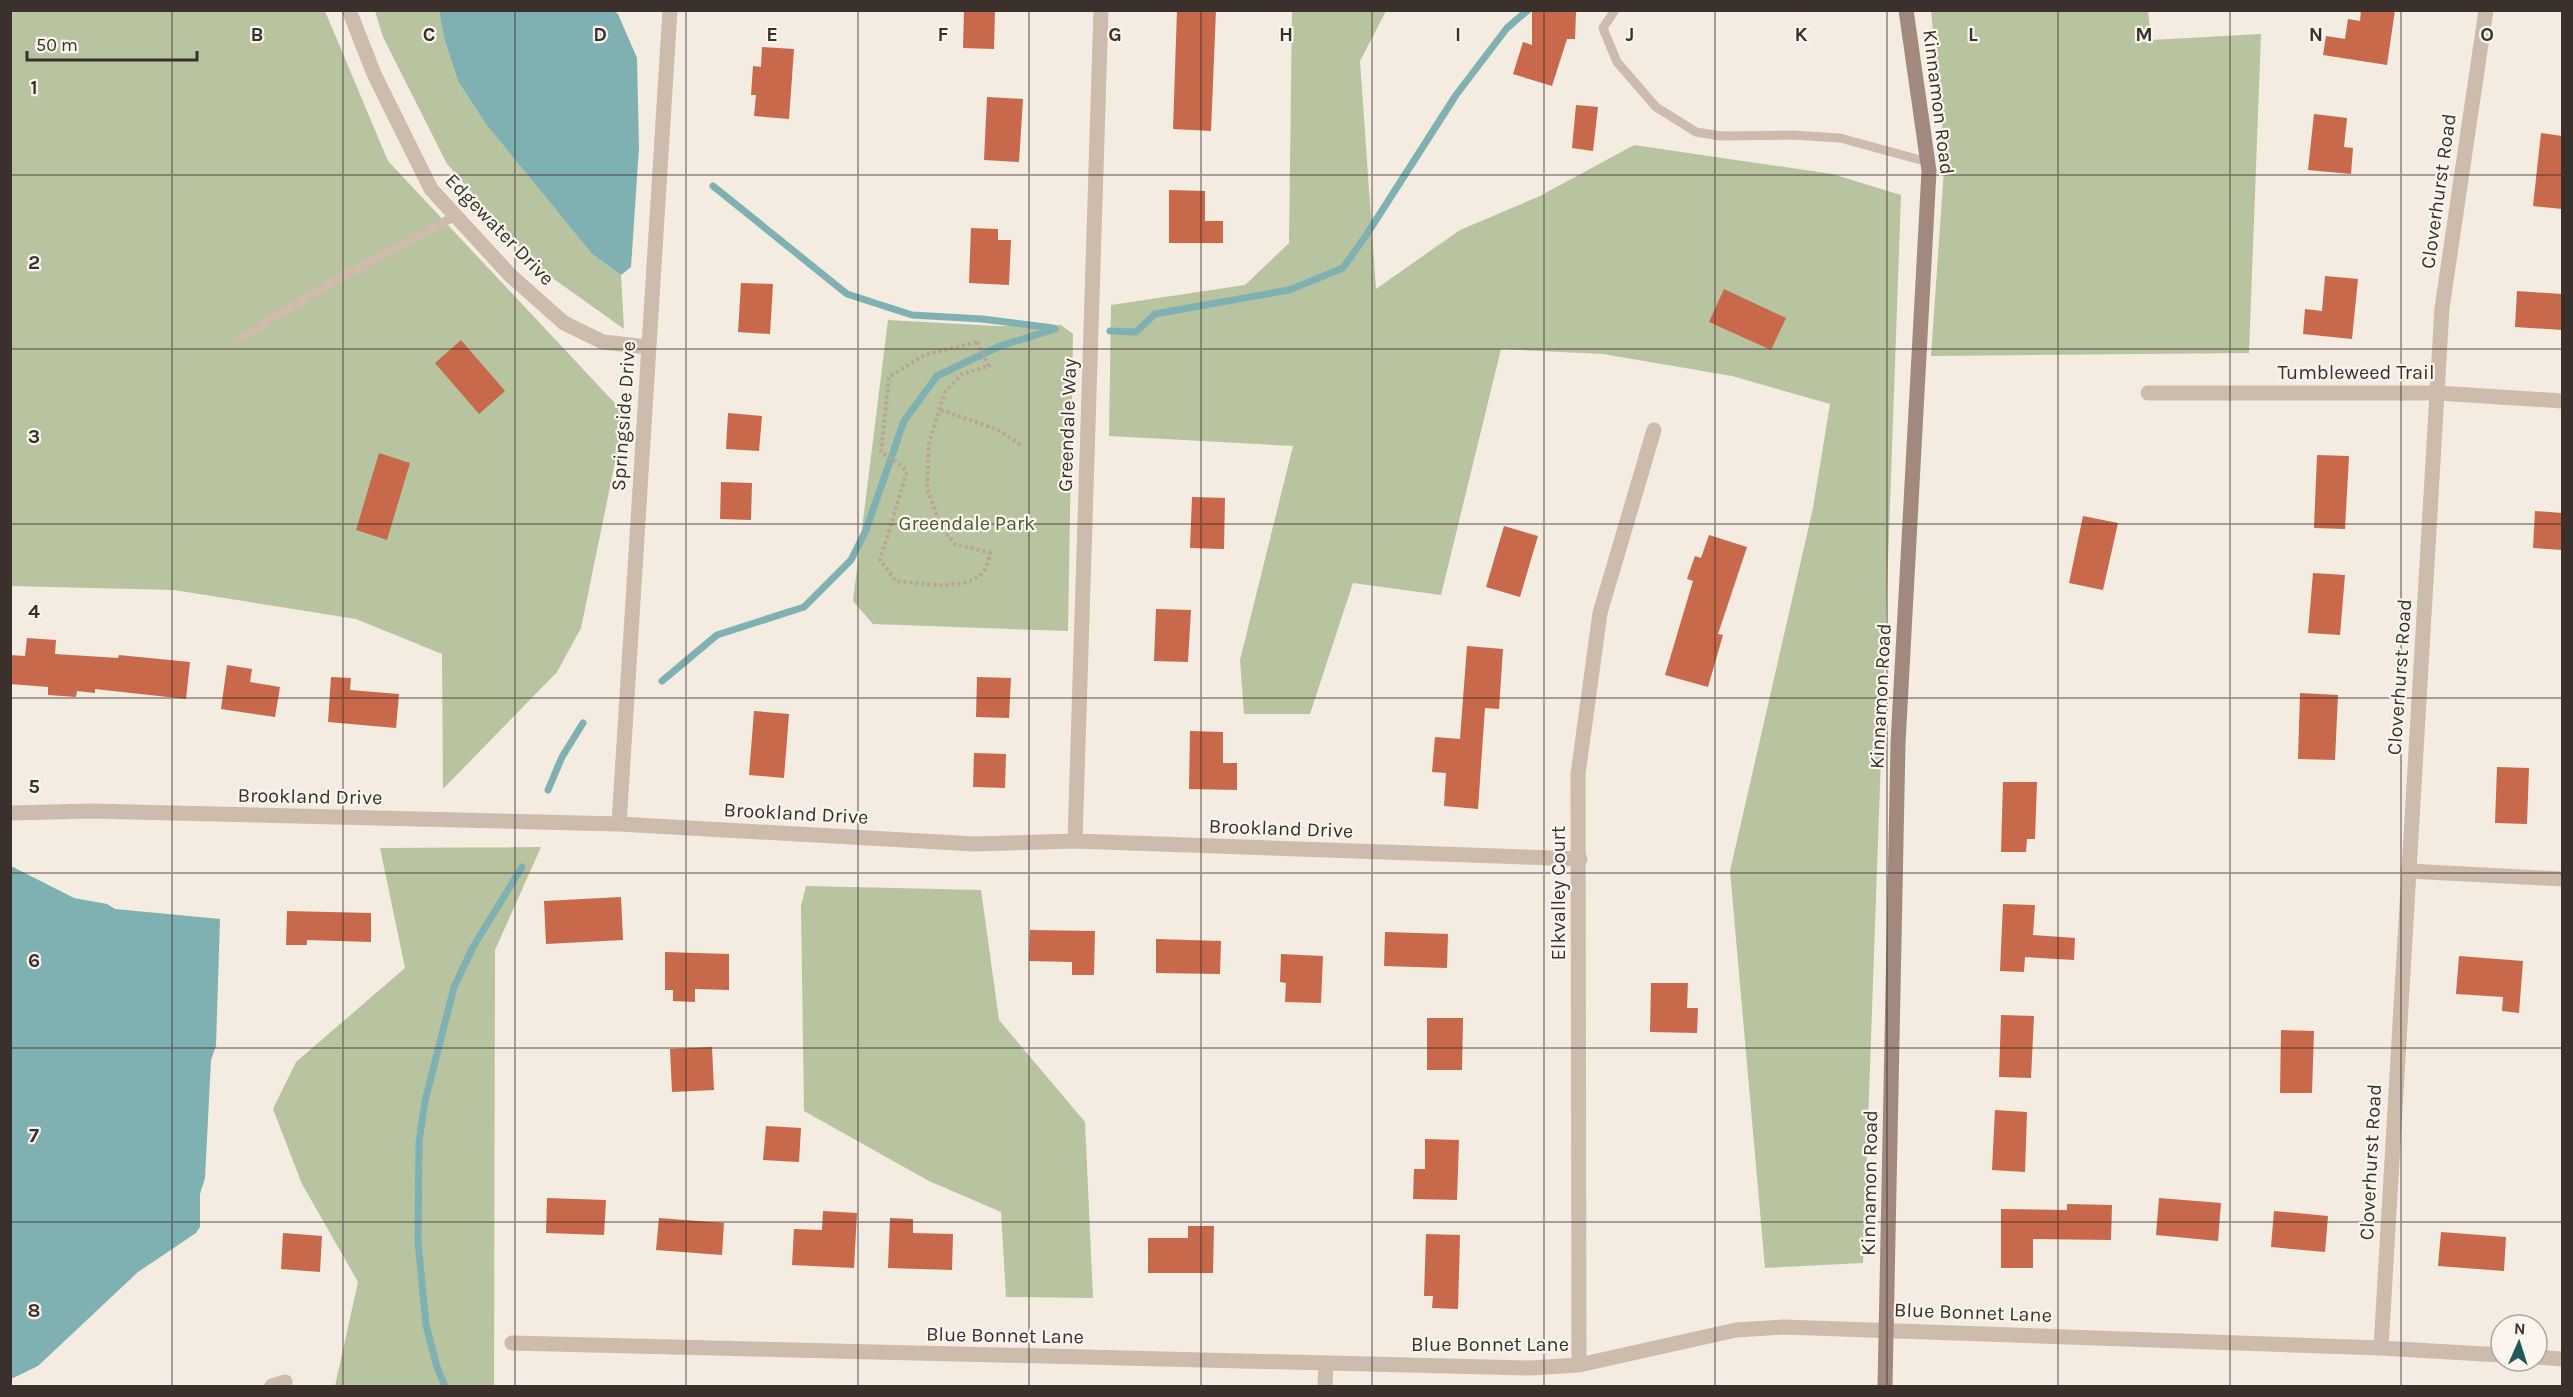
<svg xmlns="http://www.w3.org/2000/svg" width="2573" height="1397" font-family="Karla,sans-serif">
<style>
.green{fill:#b8c4a0}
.water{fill:#7fb0b2}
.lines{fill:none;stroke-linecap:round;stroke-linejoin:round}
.stream{stroke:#7fb0b2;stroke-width:7}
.building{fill:#c8694b}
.path{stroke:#b9a596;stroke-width:4;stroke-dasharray:3 3;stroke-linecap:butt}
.service{stroke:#cdbbac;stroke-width:9}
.minor{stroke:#cdbbac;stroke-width:15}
.secondary{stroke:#a18a7d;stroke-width:15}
.grid{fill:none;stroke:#3b302b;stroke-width:1.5;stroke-opacity:0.55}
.labels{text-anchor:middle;stroke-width:4.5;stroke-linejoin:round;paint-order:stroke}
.street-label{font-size:20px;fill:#3b302b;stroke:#fbf5ee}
.park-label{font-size:20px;fill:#4a5a2e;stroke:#fbf5ee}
.grid-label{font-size:20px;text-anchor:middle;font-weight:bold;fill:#3b302b;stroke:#fbf5ee;stroke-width:4.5;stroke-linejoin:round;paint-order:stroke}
</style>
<rect width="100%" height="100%" fill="#f4ebe1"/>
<path class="green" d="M11 11H325L388 161 625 414 581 628 557 672 443 789 442 654 356 619 174 590 11 586Z
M375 11H439L444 38 458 81 485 123 592 254 621 275 624 329 537 267 447 164 383 37Z
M1292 11H1386L1360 61 1376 289 1460 230 1540 196 1634 145 1832 174 1901 195 1863 1263 1765 1268 1730 871 1813 508 1830 404 1732 376 1603 354 1501 349 1441 595 1353 583 1310 714H1244L1240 660 1293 446 1109 436 1111 305 1245 285 1289 243Z
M1931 11H2148L2151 40 2261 34 2249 353 1931 356 1945 155Z
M888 320 997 326 1061 325 1073 334 1068 631 873 624 853 601Z
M541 847 495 950 494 1386H335L358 1282 302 1184 273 1109 296 1062 405 968 380 848Z
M806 886 981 890 999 1020 1085 1122 1093 1298 1006 1297 1001 1212 929 1181 804 1111 801 906Z"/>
<path class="water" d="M613 10 618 14 637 58 639 148 631 267 621 275 592 254 485 123 458 81 444 38 439 11Z
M11 866 74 898 107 904 115 909 220 919 216 1046 211 1060 205 1178 200 1194V1227L196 1233 138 1272 38 1366 11 1379Z"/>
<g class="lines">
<path class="stream" d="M713 186 847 294 912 315 982 319 1053 328
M1110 331 1136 332 1155 314 1289 290 1343 268 1367 234 1456 95 1507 28 1528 10
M662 681 717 635 804 607 851 560 866 530 904 421 937 376 1000 346 1055 329
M548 790 562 757 583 723
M445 1386 437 1367 426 1325 418 1241 419 1142 425 1101 454 987 473 947 522 867"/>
</g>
<path class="building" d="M964 10H995L994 49 963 48Z
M1177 10H1216L1211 131 1173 129Z
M2361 10H2395L2387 65 2323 55 2326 36 2345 39 2348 19 2360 21Z
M1532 12H1576L1575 39H1567L1552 86 1513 74 1523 42 1532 45Z
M762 47 794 49 789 119 754 116 756 95H751L753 66 761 67Z
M987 97 1023 99 1019 162 984 160Z
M1576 105 1598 107 1593 151 1572 148Z
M2314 114 2347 118 2344 147 2353 148 2351 174 2308 170Z
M2541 133 2562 136V209L2533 206Z
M1169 190 1205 191V221H1223V243H1169Z
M971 228 998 229V240H1011L1009 285 969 283Z
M2325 276 2358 279 2352 339 2303 334 2305 309 2322 311Z
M741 283 773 284 770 334 738 332Z
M1724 289 1786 318 1771 350 1709 322Z
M2517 291 2562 294V330L2515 327Z
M461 340 505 391 479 414 435 363Z
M728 413 762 416 759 451 726 449Z
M379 453 410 463 387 540 356 530Z
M2317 455 2349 456 2345 529 2314 528Z
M721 482 752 483 751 520 720 519Z
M1192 497 1225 498 1224 549 1190 548Z
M2535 511 2562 513V550L2533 548Z
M2083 516 2118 523 2103 590 2069 583Z
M1504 526 1538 536 1520 597 1486 587Z
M1709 535 1747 547 1718 634 1723 635 1708 687 1665 675 1693 581 1687 579 1695 556 1701 558Z
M2313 573 2345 575 2340 635 2308 633Z
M1156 609 1191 610 1188 662 1154 661Z
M27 638 56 640 55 654 118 658 119 655 190 662 186 699 95 689V693L77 691 76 697 48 695V687L10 684V655L25 656Z
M1467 646 1503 649 1499 709 1485 708 1478 809 1444 806 1446 773 1432 772 1435 737 1460 739Z
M227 665 252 669 250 682 280 687 275 717 221 709Z
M331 677 351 678 350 690 399 694 396 728 328 722Z
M977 677 1011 678 1009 718 976 717Z
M2300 693 2338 695 2335 760 2298 759Z
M754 711 789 714 784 778 749 775Z
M1190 731 1223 732V763H1237V790L1189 789Z
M974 753 1006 754 1005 788 973 787Z
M2497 767 2529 768 2527 824 2495 823Z
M2003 782H2037L2035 839H2027L2026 852H2001Z
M621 897 623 940 546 944 544 901Z
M2003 904 2035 905 2033 935 2075 938 2074 960 2025 957 2024 972 2000 971Z
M287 911 371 913V942L307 940V945H286Z
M1030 930 1095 931 1094 975H1072V962L1029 961Z
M1385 932 1448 934 1447 968 1384 966Z
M1156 939 1221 941 1220 974 1156 973Z
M665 952 729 954V990L695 989V1002L673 1001V990H665Z
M1281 954 1323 956 1321 1003 1285 1002 1286 983 1280 982Z
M2459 956 2523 961 2519 1013 2502 1011 2503 997 2456 994Z
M1651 983H1688L1687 1008H1698L1697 1033 1650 1032Z
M2001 1015 2034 1016 2031 1078 1999 1077Z
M1427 1018H1463L1462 1070H1427Z
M2281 1030 2314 1031 2312 1093H2280Z
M712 1047 714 1090 672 1092 670 1049Z
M1995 1110 2027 1112 2025 1172 1992 1170Z
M766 1126 801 1128 799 1162 763 1160Z
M1425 1139 1459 1140 1457 1200 1413 1199 1414 1169H1425Z
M547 1198 606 1200 604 1235 546 1233Z
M2159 1198 2221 1203 2218 1241 2156 1235Z
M2067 1204 2112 1205 2111 1240 2033 1239V1268H2001V1209L2067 1210Z
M823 1211 857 1213 854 1268 792 1265 794 1229 822 1230Z
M2274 1211 2328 1216 2325 1252 2271 1247Z
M659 1218 724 1223 722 1255 656 1250Z
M890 1218 913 1219V1233L953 1234 952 1270 888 1268Z
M1188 1226H1214L1213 1273H1148V1238H1188Z
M2441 1232 2506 1237 2504 1271 2438 1266Z
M283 1233 322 1236 320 1272 281 1269Z
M1426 1234 1460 1235 1458 1309 1432 1308 1433 1296H1424Z"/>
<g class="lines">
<path class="path" d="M977 342 989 366 962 374 945 392 929 443 927 488 941 527 955 544 990 553C989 557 988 563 986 567 974 594 919 583 896 581L880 560 907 472 901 465 881 452 889 377 924 355Z
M941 410 998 430 1023 446"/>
<path class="service" d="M1615 10 1603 28 1617 62 1656 107 1696 132 1721 136 1792 135 1840 138 1928 162
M238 340 329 284 455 216"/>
<path class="minor" d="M349 10 374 74 431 189 510 275 564 323 603 342 648 347
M2148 393H2438L2562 401
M10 813 92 811 619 824 975 844 1075 841 1580 859
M619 824 670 10
M1075 841 1101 10
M2408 871 2562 879
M512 1343 1531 1368 1579 1365 1736 1330 1784 1327 2381 1348 2501 1355
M2381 1348 2442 308 2486 10
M2537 1357 2562 1359
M1579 1365 1578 774 1600 613 1654 430
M272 1386 285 1382
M1325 1386 1326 1364"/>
<path class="secondary" d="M1885 1386 1898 743 1929 171 1906 10"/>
</g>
<path class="grid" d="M172 10V1386M343 10V1386M515 10V1386M686 10V1386M858 10V1386M1029 10V1386M1201 10V1386M1372 10V1386M1544 10V1386M1715 10V1386M1887 10V1386M2058 10V1386M2230 10V1386M2401 10V1386M10 175H2562M10 349H2562M10 524H2562M10 698H2562M10 873H2562M10 1048H2562M10 1222H2562"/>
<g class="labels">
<g class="street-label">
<text transform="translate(1939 102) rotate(83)" y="7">Kinnamon Road</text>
<text transform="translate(2438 191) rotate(-82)" y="7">Cloverhurst Road</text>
<text transform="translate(500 229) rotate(46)" y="7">Edgewater Drive</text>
<text x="2356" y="379">Tumbleweed Trail</text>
<text transform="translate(623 416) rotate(-86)" y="7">Springside Drive</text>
<text transform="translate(1067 425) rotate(-88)" y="7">Greendale Way</text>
<text transform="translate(2399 677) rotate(-86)" y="7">Cloverhurst Road</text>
<text transform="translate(1880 696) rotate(-87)" y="7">Kinnamon Road</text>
<text transform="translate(310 796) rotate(1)" y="7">Brookland Drive</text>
<text transform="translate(796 813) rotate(3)" y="7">Brookland Drive</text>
<text transform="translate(1281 828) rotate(2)" y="7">Brookland Drive</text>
<text transform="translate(1558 893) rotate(-90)" y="7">Elkvalley Court</text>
<text transform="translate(2370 1162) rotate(-87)" y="7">Cloverhurst Road</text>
<text transform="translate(1869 1183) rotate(-89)" y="7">Kinnamon Road</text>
<text transform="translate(1973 1312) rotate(2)" y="7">Blue Bonnet Lane</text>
<text transform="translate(1005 1335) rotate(1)" y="7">Blue Bonnet Lane</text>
<text x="1490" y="1351">Blue Bonnet Lane</text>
</g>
<g class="park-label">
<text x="967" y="530">Greendale Park</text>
</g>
</g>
<g class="grid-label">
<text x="257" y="41">B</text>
<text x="429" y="41">C</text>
<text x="600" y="41">D</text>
<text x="772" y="41">E</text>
<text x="943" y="41">F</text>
<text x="1115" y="41">G</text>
<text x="1286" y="41">H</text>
<text x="1458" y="41">I</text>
<text x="1630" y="41">J</text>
<text x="1801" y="41">K</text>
<text x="1973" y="41">L</text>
<text x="2144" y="41">M</text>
<text x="2316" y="41">N</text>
<text x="2487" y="41">O</text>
<text x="34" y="94">1</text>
<text x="34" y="269">2</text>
<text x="34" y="443">3</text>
<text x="34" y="618">4</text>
<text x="34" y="793">5</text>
<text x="34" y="967">6</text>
<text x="34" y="1142">7</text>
<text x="34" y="1317">8</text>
</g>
<rect width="2573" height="1397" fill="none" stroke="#3b302b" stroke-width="24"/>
<g transform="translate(2519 1343) rotate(3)"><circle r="28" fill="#fbf5ee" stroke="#aea6a0" stroke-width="1.5"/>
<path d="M0-4.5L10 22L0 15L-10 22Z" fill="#1f5a5e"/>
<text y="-9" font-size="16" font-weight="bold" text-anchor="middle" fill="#3b302b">N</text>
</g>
<path d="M27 51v9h170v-9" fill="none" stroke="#3b302b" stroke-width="3"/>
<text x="36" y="51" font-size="18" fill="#3b302b" stroke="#fbf5ee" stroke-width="4.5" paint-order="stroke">50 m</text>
</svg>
